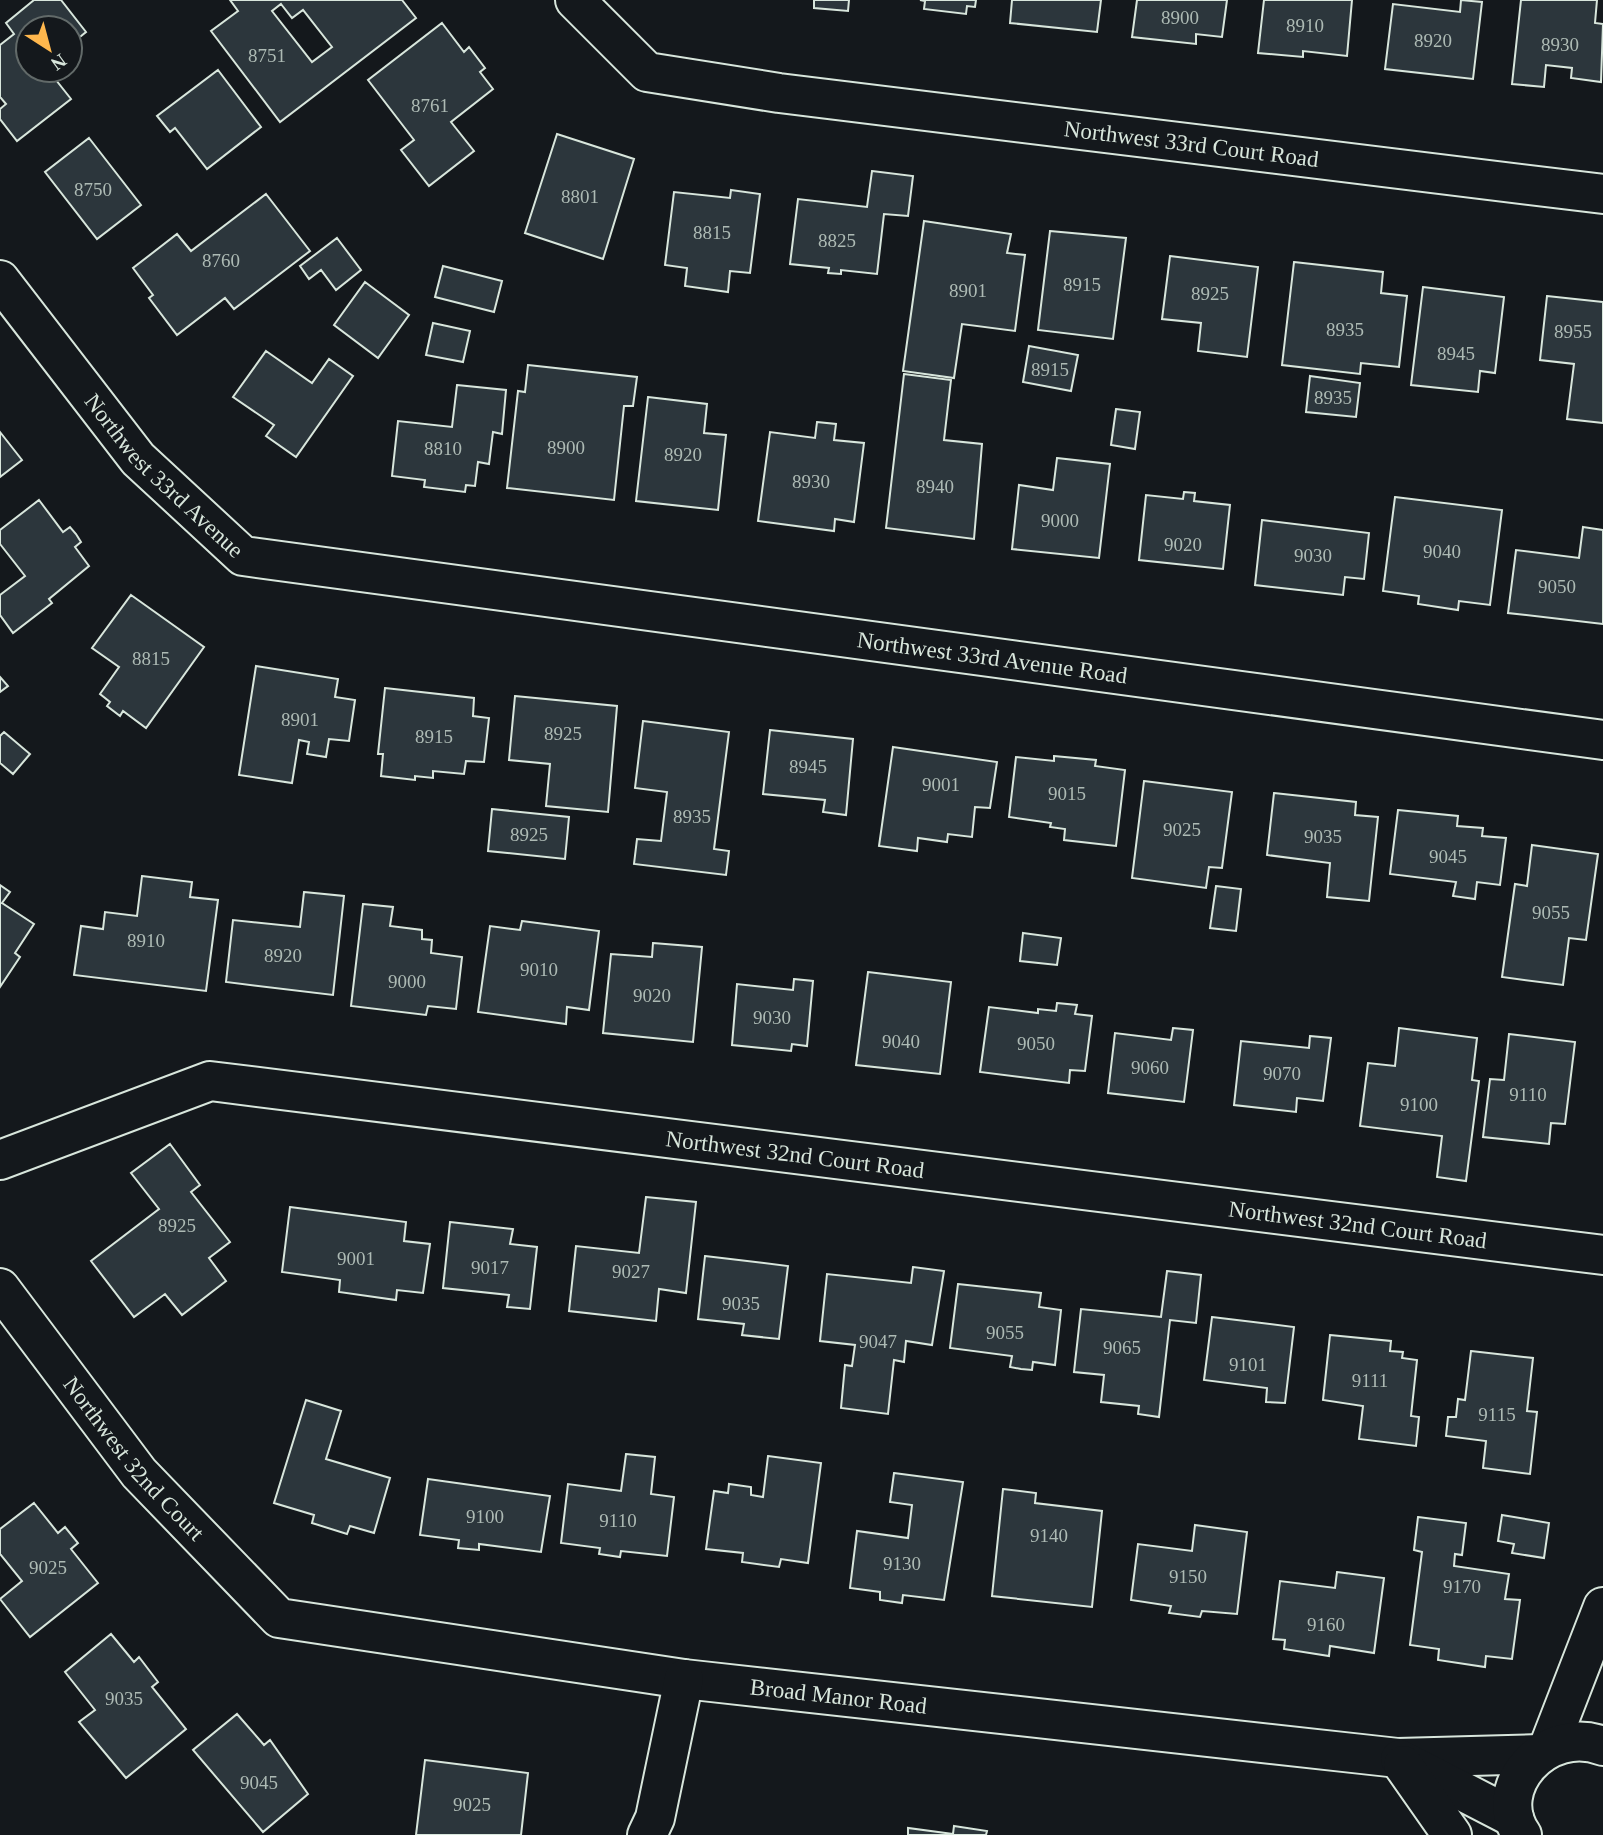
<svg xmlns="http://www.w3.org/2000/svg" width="1603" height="1835" font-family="'Times New Roman',serif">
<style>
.building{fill:#2c363c;stroke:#d8e6dc;stroke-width:2;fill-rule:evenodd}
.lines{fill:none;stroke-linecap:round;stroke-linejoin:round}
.street-casing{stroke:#d8e6dc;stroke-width:42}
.street{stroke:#14181c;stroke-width:38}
.labels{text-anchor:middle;stroke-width:5;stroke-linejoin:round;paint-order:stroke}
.number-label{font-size:19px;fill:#adbab4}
.street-label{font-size:23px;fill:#d8e6dc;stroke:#14181c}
</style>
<rect width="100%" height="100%" fill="#14181c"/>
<path class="building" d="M34 0H61L86 32 70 45V28H28V70H48L71 99 17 141 0 119V109L6 104 0 97V45L14 34 6 23Z
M230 0H402L416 18 280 122 211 31 238 11ZM281 4 292 18 303 10 332 47 312 62 272 11Z
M814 0H849L848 11 814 8Z
M920 0H976L975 7 967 6 966 14 924 9 925 1Z
M1012 0H1101L1097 32 1010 23Z
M1137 0H1227L1222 37 1196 34V44L1132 37Z
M1264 0H1352L1347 56 1303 51V57L1258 53Z
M1461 0 1482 2 1473 79 1385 69 1393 4 1460 12Z
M1521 0H1597L1595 23 1603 24 1601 82 1571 78 1572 68 1546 65 1544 87 1512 84Z
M442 23 464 52 469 47 485 68 480 72 493 89 451 122 474 151 429 186 401 150 414 140 368 80Z
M218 70 261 127 207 169 175 128 170 132 157 116Z
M557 134 634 159 603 259 525 233Z
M89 138 141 205 97 239 45 172Z
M872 171 913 176 908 216 884 214 877 274 841 270V274L828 273 829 268 790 264 798 199 867 207Z
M731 190 760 194 750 273 730 271 728 292 685 286 687 268 665 265 674 192 730 198Z
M266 194 310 251 234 309 225 298 177 335 149 298 153 295 133 268 177 234 191 251Z
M924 221 1011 234 1007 253 1025 255 1015 331 962 324 954 378 903 371Z
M1050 231 1126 238 1113 339 1038 330Z
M337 238 361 270 336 290 321 270 309 279 300 266Z
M1170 256 1258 267 1247 357 1198 351 1201 323 1162 319Z
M1294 262 1383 272 1381 293 1407 296 1399 367 1361 363 1360 374 1282 365Z
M443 266 502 281 494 312 435 297Z
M365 282 409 315 378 358 334 325Z
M1423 287 1504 297 1495 373 1480 371 1478 392 1411 385Z
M1547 296 1603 302V423L1567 419 1574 364 1540 360Z
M433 323 470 331 463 362 426 355Z
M1029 346 1078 355 1071 391 1023 382Z
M266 351 312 383 329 359 353 376 296 457 266 436 274 425 233 397Z
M528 365 637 377 633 406H624L614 500 507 488 518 391 525 392Z
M904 374 951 380 944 440 982 444 974 539 886 528Z
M1310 376 1360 383 1356 417 1306 412Z
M457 385 506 390 502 434 493 432 489 464 478 462 475 486 466 485 465 492 424 487 425 480 392 476 398 421 452 427Z
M648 397 707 404 704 433 726 435 718 510 636 501Z
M1116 409 1140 412 1135 449 1111 445Z
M817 422 836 424 834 440 864 443 854 522 835 519 834 531 758 521 770 432 815 438Z
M0 432 22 460 0 477Z
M1057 458 1110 464 1099 558 1012 549 1019 485 1053 490Z
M1184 492 1195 493 1194 501 1230 505 1223 569 1139 560 1146 495 1183 499Z
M1395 497 1502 510 1490 605 1459 601 1458 610 1418 604 1419 596 1383 591Z
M39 500 63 532 70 527 76 534 81 542 75 547 89 566 49 599 52 603 13 633 0 615V595L25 576 0 544V530Z
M1262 520 1369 533 1364 579 1345 577 1343 595 1255 585Z
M1583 527 1603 530V624L1508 613 1516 550 1579 558Z
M131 595 204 647 146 728 123 711 120 716 107 706 110 702 100 694 119 667 92 648Z
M256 666 338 679 335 697 355 700 349 741 329 739 326 757 307 754 309 742 299 740 292 783 239 775Z
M0 677 8 686 0 692Z
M385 688 474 698 473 716 489 718 484 762 466 761 464 774 433 771V778L415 776V780L381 776 383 754H378Z
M515 696 617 706 608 812 546 806 550 764 509 760Z
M643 721 729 732 714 849 729 851 726 875 634 864 637 839 661 841 667 792 635 788Z
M770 730 853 739 846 815 823 812 825 800 763 794Z
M4 732 30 754 13 774 0 763V736Z
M893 747 997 762 990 808 975 807 972 837 948 834 947 842 918 838 917 851 879 846Z
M1054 756 1096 760 1095 766 1125 770 1116 846 1064 840 1065 829 1050 827 1051 823 1009 817 1016 757 1054 761Z
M1144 781 1232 792 1222 868 1209 867 1206 888 1132 878Z
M1274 793 1356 802 1355 815 1378 817 1369 901 1327 897 1330 863 1267 855Z
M492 809 569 817 565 859 488 851Z
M1398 810 1458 816 1457 826 1483 828 1482 836 1506 838 1500 885 1477 882 1475 899 1453 896 1456 882 1390 874Z
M1532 845 1598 854 1586 940 1569 938 1563 985 1502 977 1515 884 1527 886Z
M142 876 192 882 190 897 218 900 206 991 74 975 81 926 103 929 105 912 137 916Z
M0 885 10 892 2 903 34 924 15 953 20 957 0 987Z
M1216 886 1241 889 1236 931 1210 928Z
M304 892 344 896 333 995 226 982 233 920 300 927Z
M363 904 393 907 390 926 422 930V939L432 940 431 953 462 957 456 1009 428 1006 426 1015 351 1006Z
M522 921 599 931 589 1010 567 1007 566 1024 478 1012 490 926 520 930Z
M1023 933 1061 938 1057 965 1020 961Z
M653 943 702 947 693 1042 603 1033 611 954 652 957Z
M868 972 951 982 940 1074 856 1065Z
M794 979 813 981 807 1046 792 1044 791 1051 732 1045 737 984 793 990Z
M1057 1003 1077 1005 1075 1014 1092 1016 1085 1071 1070 1070 1069 1083 980 1072 989 1007 1038 1013V1009L1056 1011Z
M1173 1028 1193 1030 1184 1102 1108 1093 1115 1033 1171 1040Z
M1399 1028 1477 1038 1472 1080 1479 1081 1466 1181 1437 1177 1442 1136 1360 1126 1368 1063 1395 1066Z
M1509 1034 1575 1042 1565 1124 1551 1123 1549 1144 1483 1137 1490 1079 1504 1080Z
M1310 1036 1331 1038 1323 1101 1297 1098 1296 1112 1234 1105 1241 1041 1309 1048Z
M170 1144 200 1185 191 1192 230 1242 209 1258 226 1281 182 1315 165 1294 134 1317 91 1261 159 1209 131 1173Z
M646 1197 696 1202 686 1293 659 1289 656 1321 569 1311 576 1246 639 1253Z
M290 1207 406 1222 404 1241 430 1244 423 1293 397 1290 396 1300 339 1292 340 1280 282 1272Z
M450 1222 513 1229 510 1244 537 1247 530 1309 507 1307 509 1295 443 1288Z
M705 1256 788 1266 779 1339 742 1335 744 1324 698 1319Z
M913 1267 944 1271 932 1345 906 1341 904 1362 894 1360 888 1414 841 1408 845 1365 852 1366 855 1345 820 1341 827 1274 911 1283Z
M1167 1271 1201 1275 1196 1323 1170 1320 1159 1417 1138 1414 1139 1406 1101 1402 1104 1375 1074 1372 1081 1309 1161 1317Z
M958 1284 1041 1293 1039 1307 1061 1310 1055 1365 1033 1362 1032 1370 1021 1369 1010 1367 1012 1356 950 1348Z
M1212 1317 1294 1327 1285 1403 1266 1402 1267 1388 1204 1380Z
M1330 1335 1391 1341 1390 1351 1403 1352 1402 1358 1417 1360 1411 1416 1419 1417 1416 1446 1359 1439 1363 1406 1323 1400Z
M1471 1351 1533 1358 1527 1411 1537 1412 1530 1474 1483 1468 1486 1441 1446 1436 1448 1417H1456L1458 1399 1465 1400Z
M306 1400 341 1411 326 1459 390 1478 374 1533 350 1526 347 1534 312 1523 314 1515 274 1503Z
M626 1454 655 1457 651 1494 674 1497 667 1556 621 1551 620 1557 599 1554 600 1548 561 1543 568 1484 621 1491Z
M768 1456 821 1463 808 1563 781 1559 779 1567 742 1562 743 1553 706 1549 714 1491 728 1493 729 1484 751 1487V1495L763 1497Z
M894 1473 963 1482 944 1600 903 1595 902 1603 880 1600V1592L850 1588 857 1531 908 1538 912 1505 890 1502Z
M428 1479 550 1496 541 1552 479 1544V1550L458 1548 459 1540 420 1535Z
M1003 1489 1036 1493 1035 1503 1102 1511 1092 1607 992 1596Z
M34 1503 58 1533 65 1527 78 1543 71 1549 98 1583 30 1637 0 1599 22 1581 0 1554V1529Z
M1502 1515 1549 1523 1544 1558 1512 1553 1514 1544 1498 1541Z
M1418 1517 1466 1523 1462 1555 1455 1554 1454 1566 1509 1574 1505 1599 1520 1600 1512 1659 1486 1656 1485 1667 1438 1660 1439 1649 1410 1645 1422 1552 1414 1550Z
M1195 1525 1247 1532 1237 1614 1202 1611 1200 1617 1169 1613 1171 1606 1131 1600 1138 1544 1192 1551Z
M1337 1572 1384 1578 1374 1653 1330 1646 1329 1656 1284 1649 1285 1640 1273 1639 1280 1581 1335 1588Z
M111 1634 134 1662 139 1657 158 1682 152 1687 186 1729 126 1778 79 1722 95 1710 65 1672Z
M237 1714 264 1745 270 1740 308 1794 263 1832 193 1750Z
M425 1760 528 1773 521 1835H416Z
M954 1826 987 1831 986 1835H908V1828L953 1834Z"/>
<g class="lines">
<defs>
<g id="street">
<path id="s1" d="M575 0 647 72 779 93 1603 194"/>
<path id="s2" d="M0 280 138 459 243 556 1603 740"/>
<path id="s3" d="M0 1160 210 1081 1603 1255"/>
<path id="s4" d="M0 1288 139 1473 279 1618 684 1679 1398 1758 1540 1754"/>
<path d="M1549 1746 1603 1607"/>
<path d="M1400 1759 1514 1818"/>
<path d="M1403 1765 1452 1835"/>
<path d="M647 1835 655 1818 684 1679"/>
<path d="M1522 1835C1489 1788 1546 1724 1603 1746"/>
</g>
</defs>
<use href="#street" class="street-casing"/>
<use href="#street" class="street"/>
</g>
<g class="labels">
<g class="number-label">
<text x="1180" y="24">8900</text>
<text x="1305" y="32">8910</text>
<text x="1433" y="47">8920</text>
<text x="1560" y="51">8930</text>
<text x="267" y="62">8751</text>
<text x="430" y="112">8761</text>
<text x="93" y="196">8750</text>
<text x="580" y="203">8801</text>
<text x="712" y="239">8815</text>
<text x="837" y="247">8825</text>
<text x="221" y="267">8760</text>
<text x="1082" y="291">8915</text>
<text x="968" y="297">8901</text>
<text x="1210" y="300">8925</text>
<text x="1345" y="336">8935</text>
<text x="1573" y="338">8955</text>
<text x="1456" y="360">8945</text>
<text x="1050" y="376">8915</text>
<text x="1333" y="404">8935</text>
<text x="566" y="454">8900</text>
<text x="443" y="455">8810</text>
<text x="683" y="461">8920</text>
<text x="811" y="488">8930</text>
<text x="935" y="493">8940</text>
<text x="1060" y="527">9000</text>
<text x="1183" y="551">9020</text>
<text x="1442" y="558">9040</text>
<text x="1313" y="562">9030</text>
<text x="1557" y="593">9050</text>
<text x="151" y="665">8815</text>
<text x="300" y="726">8901</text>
<text x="563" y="740">8925</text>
<text x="434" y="743">8915</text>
<text x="808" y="773">8945</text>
<text x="941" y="791">9001</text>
<text x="1067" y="800">9015</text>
<text x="692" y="823">8935</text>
<text x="1182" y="836">9025</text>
<text x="529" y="841">8925</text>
<text x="1323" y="843">9035</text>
<text x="1448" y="863">9045</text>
<text x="1551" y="919">9055</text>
<text x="146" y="947">8910</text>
<text x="283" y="962">8920</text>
<text x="539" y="976">9010</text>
<text x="407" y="988">9000</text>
<text x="652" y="1002">9020</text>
<text x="772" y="1024">9030</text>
<text x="901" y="1048">9040</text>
<text x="1036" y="1050">9050</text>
<text x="1150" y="1074">9060</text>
<text x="1282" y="1080">9070</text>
<text x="1528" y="1101">9110</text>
<text x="1419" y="1111">9100</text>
<text x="177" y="1232">8925</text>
<text x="356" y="1265">9001</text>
<text x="490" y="1274">9017</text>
<text x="631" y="1278">9027</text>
<text x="741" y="1310">9035</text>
<text x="1005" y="1339">9055</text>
<text x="878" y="1348">9047</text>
<text x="1122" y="1354">9065</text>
<text x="1248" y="1371">9101</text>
<text x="1370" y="1387">9111</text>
<text x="1497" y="1421">9115</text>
<text x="485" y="1523">9100</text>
<text x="618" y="1527">9110</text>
<text x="1049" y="1542">9140</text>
<text x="902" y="1570">9130</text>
<text x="48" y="1574">9025</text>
<text x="1188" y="1583">9150</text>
<text x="1462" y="1593">9170</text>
<text x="1326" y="1631">9160</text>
<text x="124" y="1705">9035</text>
<text x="259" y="1789">9045</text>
<text x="472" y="1811">9025</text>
</g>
<g class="street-label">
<text dy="8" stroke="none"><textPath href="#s1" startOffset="651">Northwest 33rd Court Road</textPath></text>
<text dy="8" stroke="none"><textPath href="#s2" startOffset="256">Northwest 33rd Avenue</textPath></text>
<text dy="8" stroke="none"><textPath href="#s2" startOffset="1125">Northwest 33rd Avenue Road</textPath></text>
<text dy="8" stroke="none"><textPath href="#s3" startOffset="814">Northwest 32nd Court Road</textPath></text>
<text dy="8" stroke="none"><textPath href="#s3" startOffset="1381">Northwest 32nd Court Road</textPath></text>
<text dy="8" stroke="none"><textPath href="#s4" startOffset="217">Northwest 32nd Court</textPath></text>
<text dy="8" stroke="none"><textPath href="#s4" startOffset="998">Broad Manor Road</textPath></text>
</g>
</g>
<g transform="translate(49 49) rotate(144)"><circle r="33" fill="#14181c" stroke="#626a69" stroke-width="2"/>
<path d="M0-5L12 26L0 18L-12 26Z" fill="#ffb74d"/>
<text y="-10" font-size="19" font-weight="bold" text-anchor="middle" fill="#d8e6dc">N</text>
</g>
</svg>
